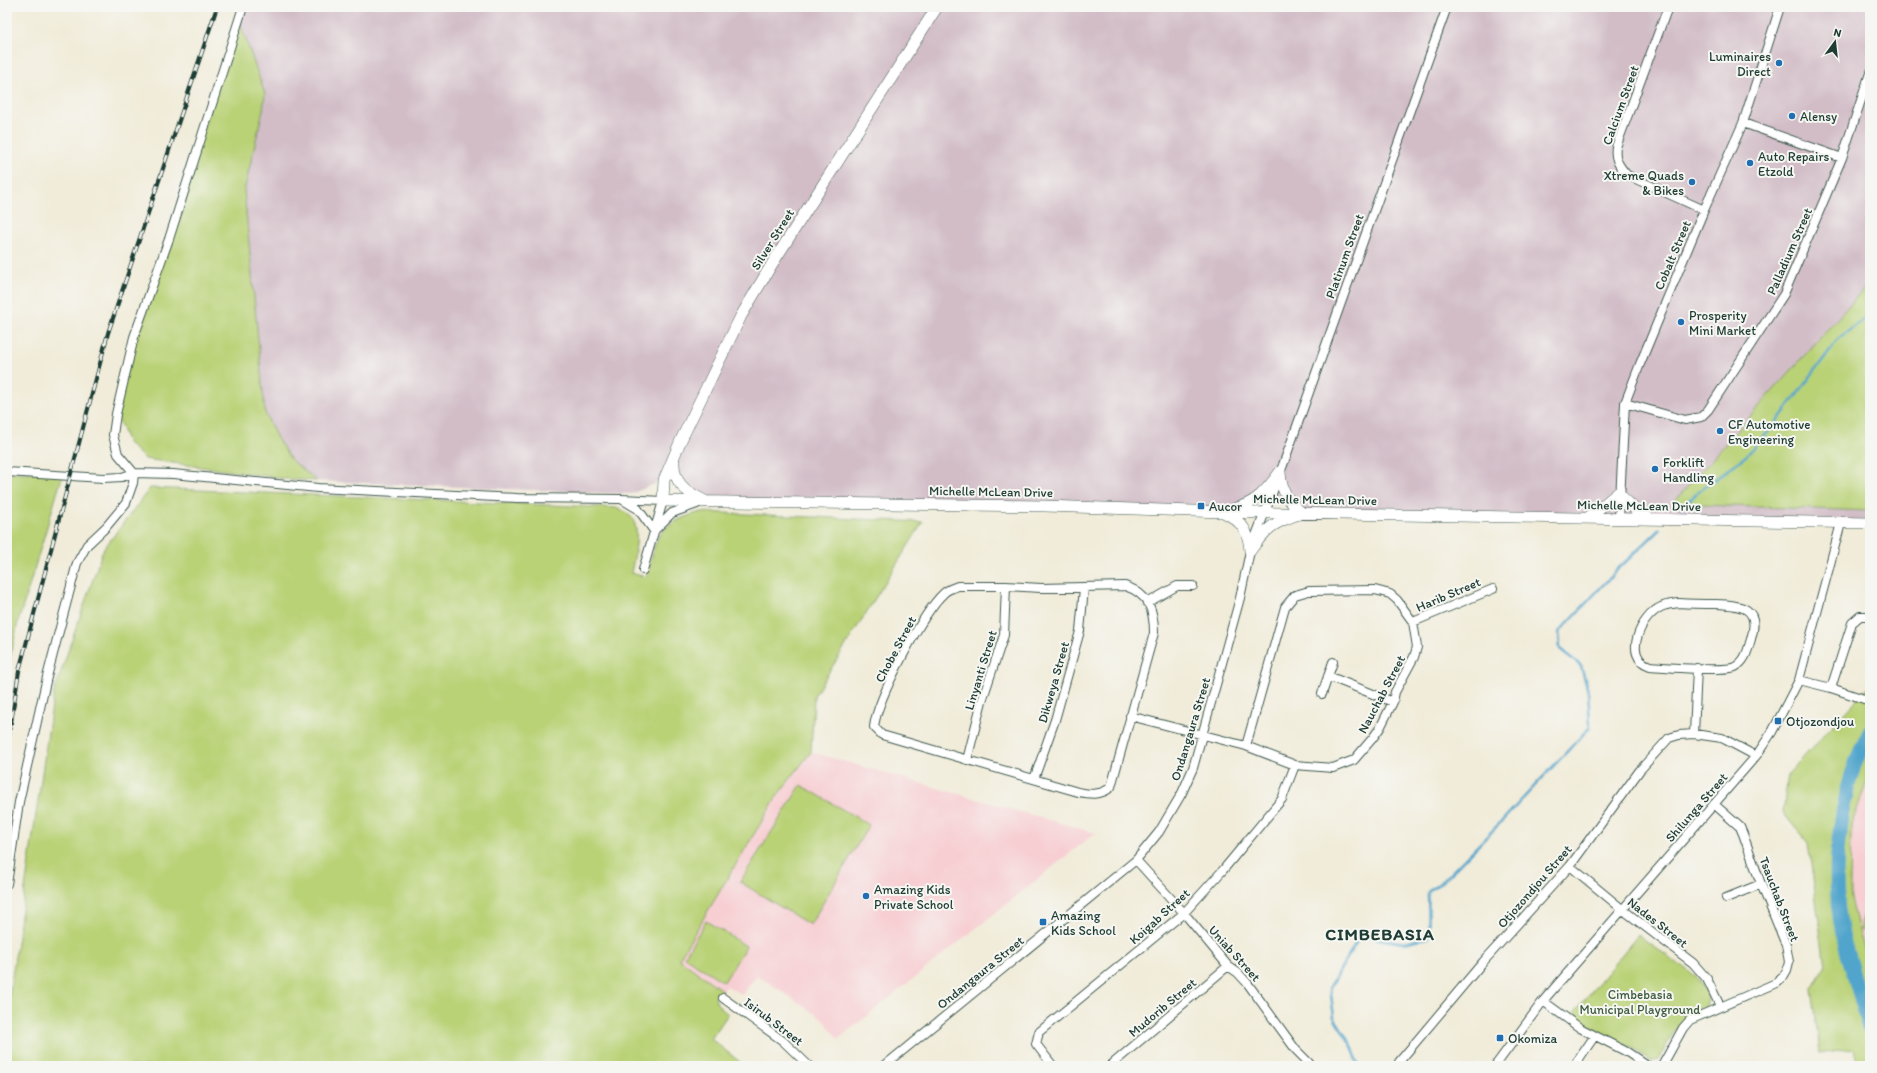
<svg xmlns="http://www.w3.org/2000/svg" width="1877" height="1073" font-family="Itim,sans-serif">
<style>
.built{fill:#f7cfd3}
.industrial{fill:#d2bdc7}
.green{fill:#b9d276;stroke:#6c8855}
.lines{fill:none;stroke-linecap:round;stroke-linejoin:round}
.stream{stroke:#51a4cc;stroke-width:2.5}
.river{stroke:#51a4cc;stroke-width:14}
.street-casing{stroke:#3e574d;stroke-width:10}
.secondary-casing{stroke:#3e574d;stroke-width:12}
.street{stroke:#fff;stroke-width:8}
.secondary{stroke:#fff;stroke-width:11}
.rail-casing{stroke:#1f3d34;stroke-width:4}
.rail{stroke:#f6f6f2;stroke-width:2.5;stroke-dasharray:8;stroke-linecap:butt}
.poi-dot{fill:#1f6fb2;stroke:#f6f6f2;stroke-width:1.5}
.labels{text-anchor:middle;stroke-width:4;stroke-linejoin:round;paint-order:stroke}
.poi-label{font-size:13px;fill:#1f3d34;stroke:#f6f6f2;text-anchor:start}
.street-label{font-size:13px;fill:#1f3d34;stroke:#f6f6f2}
.park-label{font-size:13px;fill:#3e5b41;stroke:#f6f6f2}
.district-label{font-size:17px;font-weight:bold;letter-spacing:1px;fill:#1f3d34;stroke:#f6f6f2}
</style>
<rect width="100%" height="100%" fill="#f6f6f2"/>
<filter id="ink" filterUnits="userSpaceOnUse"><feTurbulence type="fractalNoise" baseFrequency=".025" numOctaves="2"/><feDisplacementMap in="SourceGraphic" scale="8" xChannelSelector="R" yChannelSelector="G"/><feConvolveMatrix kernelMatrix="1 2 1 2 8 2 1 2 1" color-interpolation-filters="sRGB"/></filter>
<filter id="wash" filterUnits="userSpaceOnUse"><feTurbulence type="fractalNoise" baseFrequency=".012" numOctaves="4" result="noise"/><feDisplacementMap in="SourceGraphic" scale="16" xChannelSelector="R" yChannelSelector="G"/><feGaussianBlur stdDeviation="0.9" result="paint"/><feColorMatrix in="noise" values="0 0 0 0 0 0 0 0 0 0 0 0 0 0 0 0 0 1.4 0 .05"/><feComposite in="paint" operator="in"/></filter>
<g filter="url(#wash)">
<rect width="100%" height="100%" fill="#f1ecd9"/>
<path class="built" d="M811 752 1095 833 838 1039 823 1019 757 975 742 995 727 986 723 991 679 959 777 796Z
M1870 773V968L1857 924 1850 893 1851 826Z"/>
<path class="industrial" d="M244 7H1870V524L1302 513 1285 498H1258L1223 512 705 501 674 472 664 480 631 494 317 481 291 460 277 438 265 413 259 362 244 191 265 94 239 20Z"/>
<path class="green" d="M239 20 265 94 263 110 244 191 265 413 277 438 291 460 317 481 286 479 145 459 128 443 116 414 134 337Z
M1870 282V511L1672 504Z
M7 472 63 474 17 626 7 672Z
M150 488 619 508C623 511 629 514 632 518 641 531 634 558 631 573L646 577C651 565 652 551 657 540 665 523 685 516 701 512L923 522 814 696 811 752 777 796 679 959 723 991C707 996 720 1008 728 1014L711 1039 745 1066H7V1011L54 692 103 550Z
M1870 685V773L1851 826 1850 893 1857 924 1870 968V1066H1859L1853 1049 1820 1054 1812 989 1825 966 1808 843 1783 813 1788 774Z
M801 785 869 825 810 925 740 882Z
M1870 890V932L1860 930Z
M706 921 746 946 724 982 684 957Z
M1638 935 1697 977 1708 997 1706 1006C1677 1019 1674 1033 1659 1059L1651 1061 1632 1048 1581 1022 1572 1015Z"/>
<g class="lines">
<path class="stream" d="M1681 508 1696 494 1747 455 1773 427 1839 338 1870 315
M1359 1066 1352 1046 1334 1017 1330 987 1360 936 1404 943 1429 937 1428 892 1445 879 1500 823 1590 727 1588 691 1581 666 1560 649 1559 632 1618 569 1660 529"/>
<path class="river" d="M1870 731C1839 787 1829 874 1843 936 1850 967 1861 998 1870 1029"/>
</g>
</g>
<g filter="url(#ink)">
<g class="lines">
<defs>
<path id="street" d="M1668 7 1616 147C1614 159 1619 166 1627 175L1704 210
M1743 123 1842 158
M1625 403 1685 420 1701 417 1708 410 1784 294 1842 158 1870 73
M7 472 103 478 122 477 134 473 173 474 318 488 517 498 621 499 663 501 643 570
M623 500 638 509 654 531 672 513 697 504
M1619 519 1625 403 1640 364 1704 210 1743 123 1780 7
M958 586H1006L1041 588 1125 586C1149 594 1154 610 1154 633L1111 787C1101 796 1090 794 1078 792L882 735 874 727C877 699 923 612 944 593 948 589 953 588 958 586Z
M1147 603 1177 586H1193
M1679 603C1692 604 1704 604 1716 604 1741 605 1761 607 1751 639 1748 649 1746 661 1735 667 1725 672 1665 667 1650 666 1622 657 1641 616 1661 607 1666 604 1674 604 1679 603Z
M1413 622 1493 589
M1328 676 1393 702
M1799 680 1831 688 1870 701
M1831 688 1852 623 1860 616H1870
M1322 694 1333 662
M1130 716 1246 746 1295 765 1333 768 1354 760 1372 739 1380 728 1393 702 1395 692 1414 657 1417 647 1413 622 1397 600 1390 594 1375 590 1309 591 1295 595 1285 607 1246 746
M1694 734 1697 668
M967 760 982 701 1004 635 1006 586
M1034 779 1055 720 1080 631 1084 588
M1136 860 1184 913 1228 966 1238 973 1248 984 1296 1050 1312 1066
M1570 866 1622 909 1693 963 1707 979 1720 1006
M7 884 19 802 47 677 77 563 87 545 106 527 126 503 133 483 134 473 118 454 113 435 116 414 134 337 169 239 243 7
M1726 898 1761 884
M723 998 783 1041 809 1066
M1543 1001 1580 1028 1627 1052 1648 1066
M884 1066 1136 860 1159 832 1182 793 1193 768 1240 598 1250 551 1283 465 1447 7
M1053 1066 1036 1044 1039 1032 1184 913 1223 870 1282 799 1295 765
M1110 1066 1228 966
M1398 1066 1399 1062 1483 962 1570 866 1640 770 1669 738 1679 735 1694 734 1722 738 1756 756
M1495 1066 1543 1001 1756 756 1772 732 1799 680 1841 523
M1574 1066 1594 1037
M1662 1066 1683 1028 1690 1020 1776 983 1783 977 1787 970 1789 962 1786 945 1761 884 1743 834 1740 827 1714 804"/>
<path id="secondary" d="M937 7 772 264 741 316 681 440 664 480 663 501 1045 506 1223 512 1870 523
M674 461C673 483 685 491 703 500
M1619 494 1636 510 1650 519
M1233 509C1256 504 1267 490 1280 472
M1225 513C1242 521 1249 532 1250 551
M1589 517 1619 492
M1250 551C1267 527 1274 522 1302 513 1288 501 1281 491 1280 472"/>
</defs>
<use href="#street" class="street-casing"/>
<use href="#secondary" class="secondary-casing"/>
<use href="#street" class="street"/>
<use href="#secondary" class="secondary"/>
<defs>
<path id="rail" d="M7 749 19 671 108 333 217 7"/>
</defs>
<use href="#rail" class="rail-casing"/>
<use href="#rail" class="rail"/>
</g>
</g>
<g class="poi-dot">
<circle cx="1779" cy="63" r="4"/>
<circle cx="1792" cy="116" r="4"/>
<circle cx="1750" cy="163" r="4"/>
<circle cx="1692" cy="182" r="4"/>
<circle cx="1681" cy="322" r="4"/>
<circle cx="1720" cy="431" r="4"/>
<circle cx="1655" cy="469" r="4"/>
<rect x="1197" y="502" width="8" height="8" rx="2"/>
<rect x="1774" y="717" width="8" height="8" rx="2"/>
<circle cx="866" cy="896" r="4"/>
<rect x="1039" y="918" width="8" height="8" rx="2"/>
<rect x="1496" y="1034" width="8" height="8" rx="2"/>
</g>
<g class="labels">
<g class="poi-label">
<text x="1771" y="61" text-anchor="end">Luminaires<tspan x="1771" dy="15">Direct</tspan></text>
<text x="1800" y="121">Alensy</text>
<text x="1758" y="161">Auto Repairs<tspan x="1758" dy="15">Etzold</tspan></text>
<text x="1684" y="180" text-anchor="end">Xtreme Quads<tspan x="1684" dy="15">&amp; Bikes</tspan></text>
<text x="1689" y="320">Prosperity<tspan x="1689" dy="15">Mini Market</tspan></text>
<text x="1728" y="429">CF Automotive<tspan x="1728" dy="15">Engineering</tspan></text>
<text x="1663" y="467">Forklift<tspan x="1663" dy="15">Handling</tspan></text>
<text x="1209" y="511">Aucor</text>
<text x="1786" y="726">Otjozondjou</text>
<text x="874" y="894">Amazing Kids<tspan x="874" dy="15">Private School</tspan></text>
<text x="1051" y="920">Amazing<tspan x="1051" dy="15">Kids School</tspan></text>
<text x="1508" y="1043">Okomiza</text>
</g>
<g class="street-label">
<text transform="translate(1620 105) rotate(-70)" y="5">Calcium Street</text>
<text transform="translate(772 239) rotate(-58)" y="5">Silver Street</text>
<text transform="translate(1789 251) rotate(-66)" y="5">Palladium Street</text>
<text transform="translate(1672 255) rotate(-67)" y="5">Cobalt Street</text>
<text transform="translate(1344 256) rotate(-70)" y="5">Platinum Street</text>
<text transform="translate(991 491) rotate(1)" y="5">Michelle McLean Drive</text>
<text transform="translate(1315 499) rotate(1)" y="5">Michelle McLean Drive</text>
<text transform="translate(1639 505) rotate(1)" y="5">Michelle McLean Drive</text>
<text transform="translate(1448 594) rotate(-23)" y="5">Harib Street</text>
<text transform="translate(895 649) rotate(-62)" y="5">Chobe Street</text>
<text transform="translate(980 670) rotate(-73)" y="5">Linyanti Street</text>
<text transform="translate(1053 682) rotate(-74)" y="5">Dikweya Street</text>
<text transform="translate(1381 694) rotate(-62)" y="5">Nauchab Street</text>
<text transform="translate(1190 729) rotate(-73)" y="5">Ondangaura Street</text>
<text transform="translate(1696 807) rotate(-49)" y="5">Shilunga Street</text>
<text transform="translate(1534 886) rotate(-49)" y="5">Otjozondjou Street</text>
<text transform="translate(1780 899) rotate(69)" y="5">Tsauchab Street</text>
<text transform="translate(1159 916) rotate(-42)" y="5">Koigab Street</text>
<text transform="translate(1658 922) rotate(38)" y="5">Nades Street</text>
<text transform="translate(1235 953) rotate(48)" y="5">Uniab Street</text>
<text transform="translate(980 972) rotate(-39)" y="5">Ondangaura Street</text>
<text transform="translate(1162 1007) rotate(-40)" y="5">Mudorib Street</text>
<text transform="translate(774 1021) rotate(37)" y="5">Isirub Street</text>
</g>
<g class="park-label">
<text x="1640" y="999">Cimbebasia<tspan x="1640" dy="15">Municipal Playground</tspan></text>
</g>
<g class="district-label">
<text x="1380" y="940">CIMBEBASIA</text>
</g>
</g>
<rect width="1877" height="1073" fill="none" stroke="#f6f6f2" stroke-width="24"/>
<g transform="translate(1835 42) rotate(15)" stroke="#f6f6f2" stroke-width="3" paint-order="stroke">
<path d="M0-3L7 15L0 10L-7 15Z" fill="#1f3d34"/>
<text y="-6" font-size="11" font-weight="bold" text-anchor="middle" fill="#1f3d34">N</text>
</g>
</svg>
